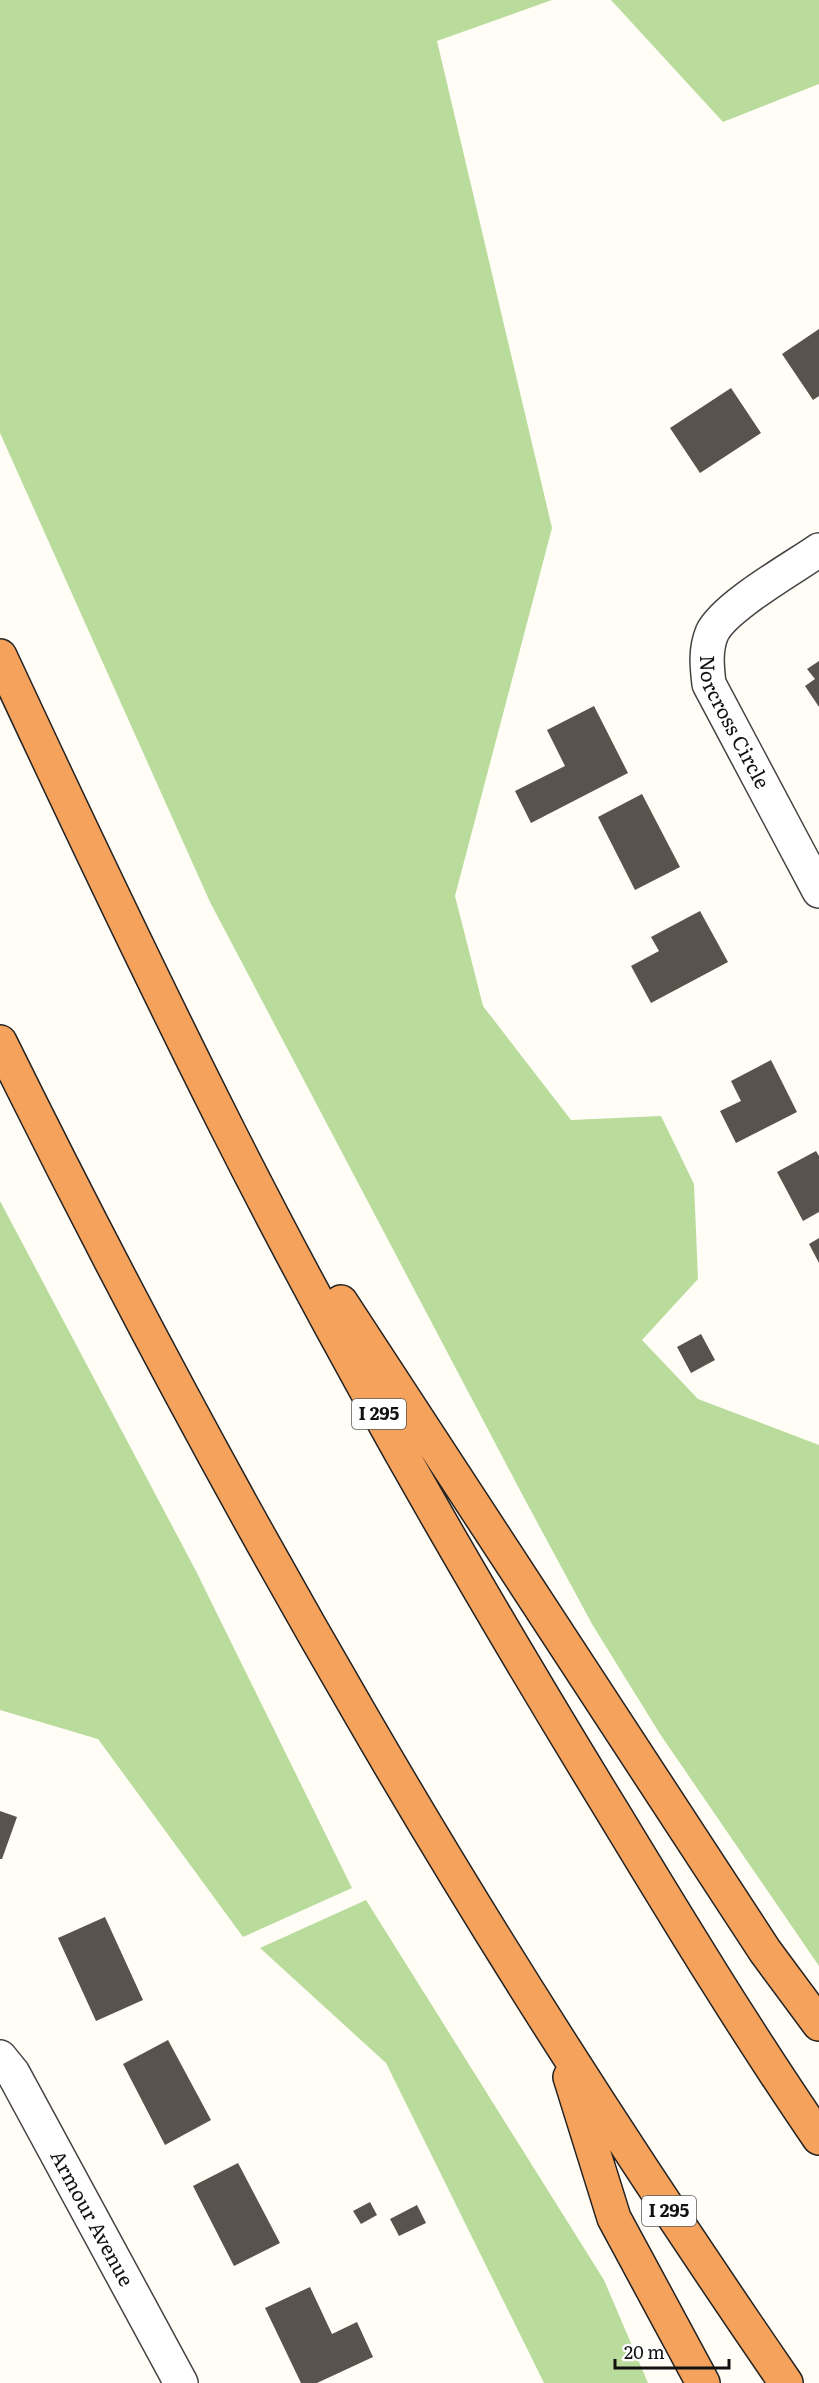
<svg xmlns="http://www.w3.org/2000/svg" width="819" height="2383" font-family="Literata,serif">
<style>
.forest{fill:#b9dc9c}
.building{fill:#5a524d}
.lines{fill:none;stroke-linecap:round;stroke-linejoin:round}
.minor-casing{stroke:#444;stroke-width:36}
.motorway-casing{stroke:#222;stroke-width:36}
.minor{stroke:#fff;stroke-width:33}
.motorway{stroke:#f5a25d;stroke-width:33}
.labels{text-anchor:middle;stroke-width:6;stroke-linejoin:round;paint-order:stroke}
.shield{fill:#fff;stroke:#585858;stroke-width:1.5}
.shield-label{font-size:18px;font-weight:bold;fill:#111}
.street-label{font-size:20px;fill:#111;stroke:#fff}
</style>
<rect width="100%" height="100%" fill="#fffdf5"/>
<path class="forest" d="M0 0H552L437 41 552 528 455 896 483 1006 571 1120 661 1116 694 1184 698 1279 642 1340 698 1399 819 1445V1966L660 1734 592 1624 523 1496 210 902 0 433Z
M611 0H819V84L723 122Z
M0 1201 196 1571 352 1888 243 1937 98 1739 0 1710Z
M366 1900 604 2280 648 2383H544L386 2063 260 1948Z"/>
<path class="building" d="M819 329V396L813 400 782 354Z
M731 388 761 433 700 473 670 428Z
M819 661V707L805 686 815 679 807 669Z
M594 706 628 773 531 823 515 791 565 766 547 730Z
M642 794 680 867 635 890 598 817Z
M700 911 728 962 651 1003 631 966 659 951 651 937Z
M771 1060 797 1112 736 1143 720 1111 741 1101 731 1081Z
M816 1151 819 1156V1212L803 1221 777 1172Z
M819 1238V1263L809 1244Z
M701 1334 715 1360 691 1373 677 1347Z
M0 1811 17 1817 2 1859H0Z
M105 1917 143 2000 96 2021 58 1938Z
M168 2040 211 2120 165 2145 123 2064Z
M238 2163 280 2243 234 2266 193 2186Z
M370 2202 377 2215 361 2224 353 2211Z
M417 2205 426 2223 399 2236 390 2219Z
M310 2287 332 2334 357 2322 373 2357 317 2383H301L265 2308Z"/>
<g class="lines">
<defs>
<g id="minor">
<path id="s1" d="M819 550C793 568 724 607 712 633 705 650 707 667 709 684L819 891"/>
<path id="s2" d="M0 2057 13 2073 181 2383"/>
</g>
<path id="motorway" d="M0 656C73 813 147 969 225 1124 344 1360 476 1589 614 1814 680 1923 747 2033 819 2138
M0 1042C113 1271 233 1496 362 1717 494 1945 637 2166 786 2383
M341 1302 765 1951 819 2024
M570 2077 614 2218 703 2383"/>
</defs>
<use href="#minor" class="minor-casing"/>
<use href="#motorway" class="motorway-casing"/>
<use href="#minor" class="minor"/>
<use href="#motorway" class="motorway"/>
</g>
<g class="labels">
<g class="shield">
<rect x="352" y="1399" width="54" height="30" rx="4.5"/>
<rect x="642" y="2196" width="54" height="30" rx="4.5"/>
</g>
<g class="shield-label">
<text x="379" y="1420">I 295</text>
<text x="669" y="2217">I 295</text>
</g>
<g class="street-label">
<text dy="7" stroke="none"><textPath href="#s1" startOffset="232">Norcross Circle</textPath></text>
<text dy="7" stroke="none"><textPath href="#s2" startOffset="186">Armour Avenue</textPath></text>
</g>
</g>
<path d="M615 2359v9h114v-9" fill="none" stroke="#111111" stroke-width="3"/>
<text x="624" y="2359" font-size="18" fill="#111111" stroke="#ffffff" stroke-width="4.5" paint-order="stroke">20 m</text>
</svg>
